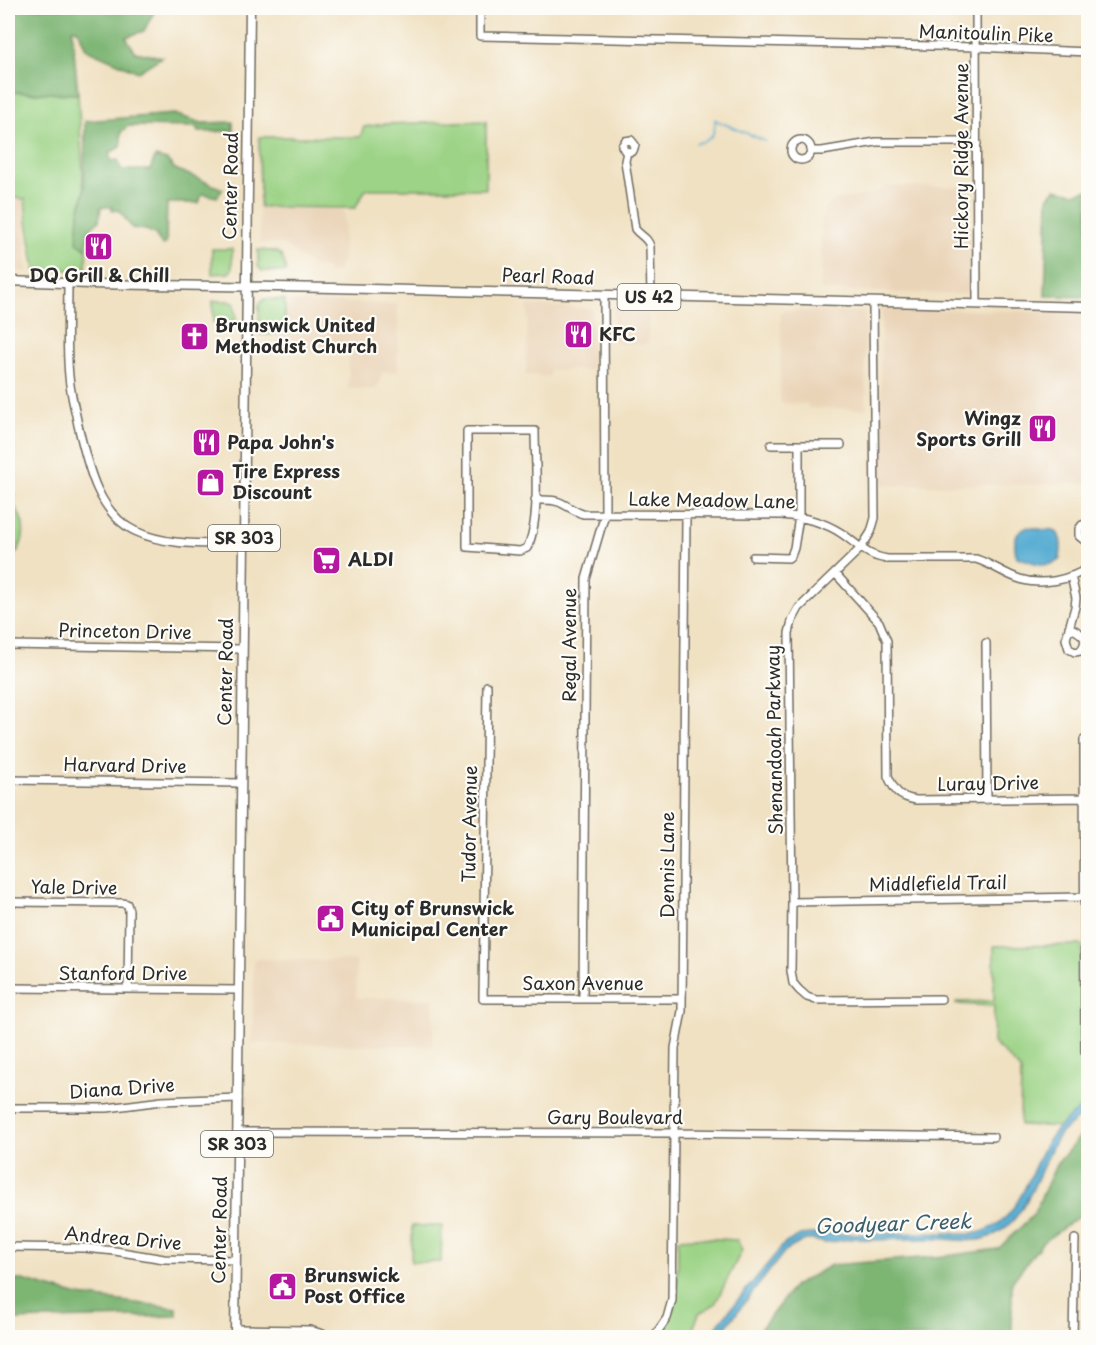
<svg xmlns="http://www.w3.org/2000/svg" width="1096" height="1345" font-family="'Playpen Sans',sans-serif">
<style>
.built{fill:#ead4b8}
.green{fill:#9cd386;stroke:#647f58;stroke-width:1.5}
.forest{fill:#7db573;stroke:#54704f;stroke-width:1.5}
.water{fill:#55acd2;stroke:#406c7e;stroke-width:1.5}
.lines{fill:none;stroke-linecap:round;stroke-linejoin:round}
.stream{stroke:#55acd2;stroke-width:1.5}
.minor-casing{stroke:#706b60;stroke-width:10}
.major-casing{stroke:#706b60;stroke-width:11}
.minor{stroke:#fff;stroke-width:7}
.major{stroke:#fff;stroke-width:8}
.labels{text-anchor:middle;stroke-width:4.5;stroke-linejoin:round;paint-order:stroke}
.shield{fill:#fdfcf7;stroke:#6a6a68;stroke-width:1.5}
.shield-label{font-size:16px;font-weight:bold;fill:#2b2b2b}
.street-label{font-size:18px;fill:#2b2b2b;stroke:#fdfcf7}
.poi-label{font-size:18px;font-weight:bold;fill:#2b2b2b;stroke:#fdfcf7;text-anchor:start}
.water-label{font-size:20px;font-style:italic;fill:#3c5f6e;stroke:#fdfcf7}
</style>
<rect width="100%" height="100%" fill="#fdfcf7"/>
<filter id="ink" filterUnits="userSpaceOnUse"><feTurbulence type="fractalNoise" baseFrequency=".0167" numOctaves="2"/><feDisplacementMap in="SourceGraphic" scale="12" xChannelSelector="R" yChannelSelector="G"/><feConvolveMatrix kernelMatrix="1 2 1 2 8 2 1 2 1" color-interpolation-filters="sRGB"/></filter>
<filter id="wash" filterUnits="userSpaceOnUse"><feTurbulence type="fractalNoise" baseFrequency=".008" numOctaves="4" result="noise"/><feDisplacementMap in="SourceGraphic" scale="24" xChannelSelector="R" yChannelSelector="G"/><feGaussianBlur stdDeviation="1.35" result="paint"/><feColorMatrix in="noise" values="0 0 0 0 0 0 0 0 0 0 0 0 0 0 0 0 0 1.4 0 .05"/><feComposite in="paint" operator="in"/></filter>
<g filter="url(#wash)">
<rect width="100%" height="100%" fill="#f0e1c2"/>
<path class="built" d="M887 186 967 187 970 227V290L964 293 942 294 821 290V223L823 210 834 200 870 195Z
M8 199 23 200 27 271H8Z
M259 209 342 210 344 213 343 258 337 273H327V269L312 266 283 244 260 243Z
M288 301 398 304V371L383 372 376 389H348L349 352 295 350 278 346 277 335 286 326Z
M528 305 592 309V370H550V376L526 375Z
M613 305H649L648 342 644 344 614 343Z
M881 308 1088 313V484L881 485Z
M785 310 865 312 866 409 808 408 807 403 784 404 780 401 781 314Z
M254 959 356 961V998L434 999 433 1046 252 1043Z"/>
<path class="green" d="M8 92 78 94 84 193 79 213 84 247 87 249 86 270H35L27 222 25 199 8 197Z
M486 121V189H366L355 208 260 207 259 137H360L364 127 383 124Z
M212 249H232V269L229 273 212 274Z
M258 250C279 251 283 250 286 272L262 271 258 266Z
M264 299 285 300C285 321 289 339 259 334V304Z
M213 301H228L234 303 235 305 236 321 213 322Z
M8 494H14V503H11C29 521 27 546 8 561V545L11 536 12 528 10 520 8 516Z
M1082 945 1083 1055 1088 1068V1107L1065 1127 1020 1125 1021 1071 1010 1059 993 1043 994 1006 956 1004V1002L994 1001V946Z
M412 1226H442L441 1262H411Z
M696 1238 737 1240 742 1250 715 1304 699 1313 692 1332 687 1337 658 1338C681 1317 677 1268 678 1239Z"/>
<path class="forest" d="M8 8H156L144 31 126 37 135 52 162 57 138 72 86 49 78 30 72 29 78 94 8 92Z
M174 114 202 123 233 122V131L198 132 196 127 128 126 121 132V147L109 153 111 161 118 160 121 170H150L155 157 167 160 175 169 223 189 217 197 202 194 199 203H167L166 244 162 245 155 234 146 230 132 228 119 210 112 211V207H101L99 221C87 227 88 237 87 249L77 242 79 213 84 193 85 121Z
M1055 189 1075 193 1088 190V297L1045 296 1048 198Z
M1088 1131V1210L1042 1243 1012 1282V1337H754L794 1286 831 1265 946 1256 998 1249 1033 1215 1056 1165 1081 1135Z
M8 1280H23L79 1296 177 1308V1316L8 1320Z"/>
<path class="water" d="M1026 527C1033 527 1039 530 1046 530 1050 530 1051 528 1055 531 1063 536 1061 551 1060 559 1048 571 1031 561 1017 557 1013 545 1014 533 1026 527Z
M1088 1103V1112C1078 1119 1064 1127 1057 1138 1036 1172 1027 1228 983 1239 971 1242 958 1240 946 1239 920 1238 893 1240 868 1240L856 1238 825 1243 813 1240H805L790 1248 784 1252 718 1337H710L719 1323 784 1244 800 1235 810 1234 948 1233C956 1234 964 1235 972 1234 1016 1228 1026 1182 1043 1149 1053 1130 1070 1115 1088 1103Z"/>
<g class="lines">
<path class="stream" d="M715 120 765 141
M696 143C712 141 715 135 715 119"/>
</g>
</g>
<g filter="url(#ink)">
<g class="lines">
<defs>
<path id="minor" d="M480 8V36L977 47 1088 52
M976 8 977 304
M791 150a10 10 0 1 1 20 0a10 10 0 1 1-20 0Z
M811 151H822L876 142H962L977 144
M627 152 625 151 622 146 625 141 631 140 635 145 633 151 627 152 625 161 635 229C640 236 648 237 650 247L651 297
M68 284C68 314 66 346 69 376 70 392 75 409 78 425 87 462 97 513 135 531 168 547 208 543 243 544
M873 302 875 518 871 532 861 548 799 608 792 621 789 633 792 902 791 971 793 983 799 990 807 997 816 1000 941 999
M467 431H535C535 463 541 521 527 548L520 551 467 547Z
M771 445H841
M535 500C546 500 556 499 565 505 571 508 576 512 583 514L781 515C803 517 823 521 841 533 852 540 861 550 873 555 877 557 882 558 887 559H976C992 564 1004 574 1020 579 1041 586 1070 580 1088 568
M1088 523 1082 525 1079 529V536L1084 540 1088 541
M753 557 788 558 791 556 794 548 799 517V445
M835 573 879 622 887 641 888 776C895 792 899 797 916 800L1084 798
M1069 627C1081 633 1091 638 1080 651L1075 652 1069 649 1066 639 1075 607 1076 598 1071 576
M986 643 987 800
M8 645 242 649
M487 686 483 999H682
M1084 740 1085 1051 1088 1058
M8 780 241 783
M8 902 122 903 127 904 129 910 128 989
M792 902 1085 897
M8 988 239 990
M583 999 586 579 605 514 604 295
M8 1108H107L162 1101 238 1098
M237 1132 674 1133 993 1137
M8 1247 84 1248 115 1251 164 1259 236 1260
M235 1329 310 1330 335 1338
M653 1338 667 1318 672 1300 675 1048 682 1011 686 515
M1073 1338 1075 1239"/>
<path id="major" d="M8 281 90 284 332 288 1088 307
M235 1338 250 8"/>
</defs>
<use href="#minor" class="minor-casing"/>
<use href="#major" class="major-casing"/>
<use href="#minor" class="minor"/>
<use href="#major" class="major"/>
</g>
</g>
<defs>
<symbol id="restaurant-square" viewBox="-11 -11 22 22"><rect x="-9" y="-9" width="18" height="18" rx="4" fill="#b5179e" stroke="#fdfcf7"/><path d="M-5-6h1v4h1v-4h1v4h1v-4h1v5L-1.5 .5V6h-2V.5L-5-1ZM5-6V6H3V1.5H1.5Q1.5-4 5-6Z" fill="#fff"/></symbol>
<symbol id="church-square" viewBox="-11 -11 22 22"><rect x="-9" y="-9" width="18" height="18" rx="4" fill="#b5179e" stroke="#fdfcf7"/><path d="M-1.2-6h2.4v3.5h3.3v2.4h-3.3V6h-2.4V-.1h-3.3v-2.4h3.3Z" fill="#fff"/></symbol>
<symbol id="shop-square" viewBox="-11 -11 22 22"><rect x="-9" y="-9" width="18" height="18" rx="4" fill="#b5179e" stroke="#fdfcf7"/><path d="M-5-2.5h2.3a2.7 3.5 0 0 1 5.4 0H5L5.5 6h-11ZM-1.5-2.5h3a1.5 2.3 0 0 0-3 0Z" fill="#fff"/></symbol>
<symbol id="supermarket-square" viewBox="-11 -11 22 22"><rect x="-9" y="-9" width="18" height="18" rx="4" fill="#b5179e" stroke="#fdfcf7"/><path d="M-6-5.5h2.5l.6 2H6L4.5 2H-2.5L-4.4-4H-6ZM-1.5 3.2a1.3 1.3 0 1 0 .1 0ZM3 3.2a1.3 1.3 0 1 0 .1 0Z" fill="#fff"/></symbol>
<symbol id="civic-square" viewBox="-11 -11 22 22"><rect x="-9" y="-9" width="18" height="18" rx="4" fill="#b5179e" stroke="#fdfcf7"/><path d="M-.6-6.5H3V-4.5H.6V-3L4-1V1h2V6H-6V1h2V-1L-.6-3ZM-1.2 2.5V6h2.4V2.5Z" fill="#fff"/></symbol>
</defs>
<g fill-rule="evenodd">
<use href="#restaurant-square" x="82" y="230" width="33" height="33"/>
<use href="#restaurant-square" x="562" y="318" width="33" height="33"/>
<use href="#church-square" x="178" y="320" width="33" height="33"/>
<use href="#restaurant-square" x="1026" y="412" width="33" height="33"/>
<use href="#restaurant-square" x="190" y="426" width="33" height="33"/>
<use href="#shop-square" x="194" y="466" width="33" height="33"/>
<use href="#supermarket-square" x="310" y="544" width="33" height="33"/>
<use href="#civic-square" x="314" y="902" width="33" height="33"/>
<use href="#civic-square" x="266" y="1270" width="33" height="33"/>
</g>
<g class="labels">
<g class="shield">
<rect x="617.5" y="284" width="63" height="26" rx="4.5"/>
<rect x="208" y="525" width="72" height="26" rx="4.5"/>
<rect x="201" y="1131" width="72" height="26" rx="4.5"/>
</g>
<g class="shield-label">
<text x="649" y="303">US 42</text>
<text x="244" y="544">SR 303</text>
<text x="237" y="1150">SR 303</text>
</g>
<g class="street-label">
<text transform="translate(986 34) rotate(2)" y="6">Manitoulin Pike</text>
<text transform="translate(962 156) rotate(-90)" y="6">Hickory Ridge Avenue</text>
<text transform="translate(231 186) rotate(-89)" y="6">Center Road</text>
<text transform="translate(548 277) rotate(2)" y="6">Pearl Road</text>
<text transform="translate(712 501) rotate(1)" y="6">Lake Meadow Lane</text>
<text transform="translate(125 632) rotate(1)" y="6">Princeton Drive</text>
<text transform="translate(570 645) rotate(-90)" y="6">Regal Avenue</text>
<text transform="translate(226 672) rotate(-89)" y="6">Center Road</text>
<text transform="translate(775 740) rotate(-91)" y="6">Shenandoah Parkway</text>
<text transform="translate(125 766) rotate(1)" y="6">Harvard Drive</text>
<text transform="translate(988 784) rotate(-1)" y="6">Luray Drive</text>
<text transform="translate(470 824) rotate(-89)" y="6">Tudor Avenue</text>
<text transform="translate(668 865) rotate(-90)" y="6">Dennis Lane</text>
<text transform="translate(938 884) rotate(-1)" y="6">Middlefield Trail</text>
<text transform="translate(74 888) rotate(1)" y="6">Yale Drive</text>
<text x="123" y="980">Stanford Drive</text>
<text x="583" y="990">Saxon Avenue</text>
<text transform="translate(122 1089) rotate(-4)" y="6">Diana Drive</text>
<text x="615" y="1124">Gary Boulevard</text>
<text transform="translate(220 1230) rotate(-89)" y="6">Center Road</text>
<text transform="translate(123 1239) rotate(5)" y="6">Andrea Drive</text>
</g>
<g class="poi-label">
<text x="99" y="282" text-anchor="middle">DQ Grill &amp; Chill</text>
<text x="215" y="332">Brunswick United<tspan x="215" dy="21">Methodist Church</tspan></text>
<text x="599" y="341">KFC</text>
<text x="1021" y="425" text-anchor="end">Wingz<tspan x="1021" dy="21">Sports Grill</tspan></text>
<text x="227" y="449">Papa John's</text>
<text x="232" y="478">Tire Express<tspan x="232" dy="21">Discount</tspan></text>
<text x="348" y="566">ALDI</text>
<text x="351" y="915">City of Brunswick<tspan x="351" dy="21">Municipal Center</tspan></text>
<text x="304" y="1282">Brunswick<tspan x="304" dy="21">Post Office</tspan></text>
</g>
<g class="water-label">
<text transform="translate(893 1224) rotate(-2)" y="7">Goodyear Creek</text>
</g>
</g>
<rect width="1096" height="1345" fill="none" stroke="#fdfcf7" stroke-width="30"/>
</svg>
